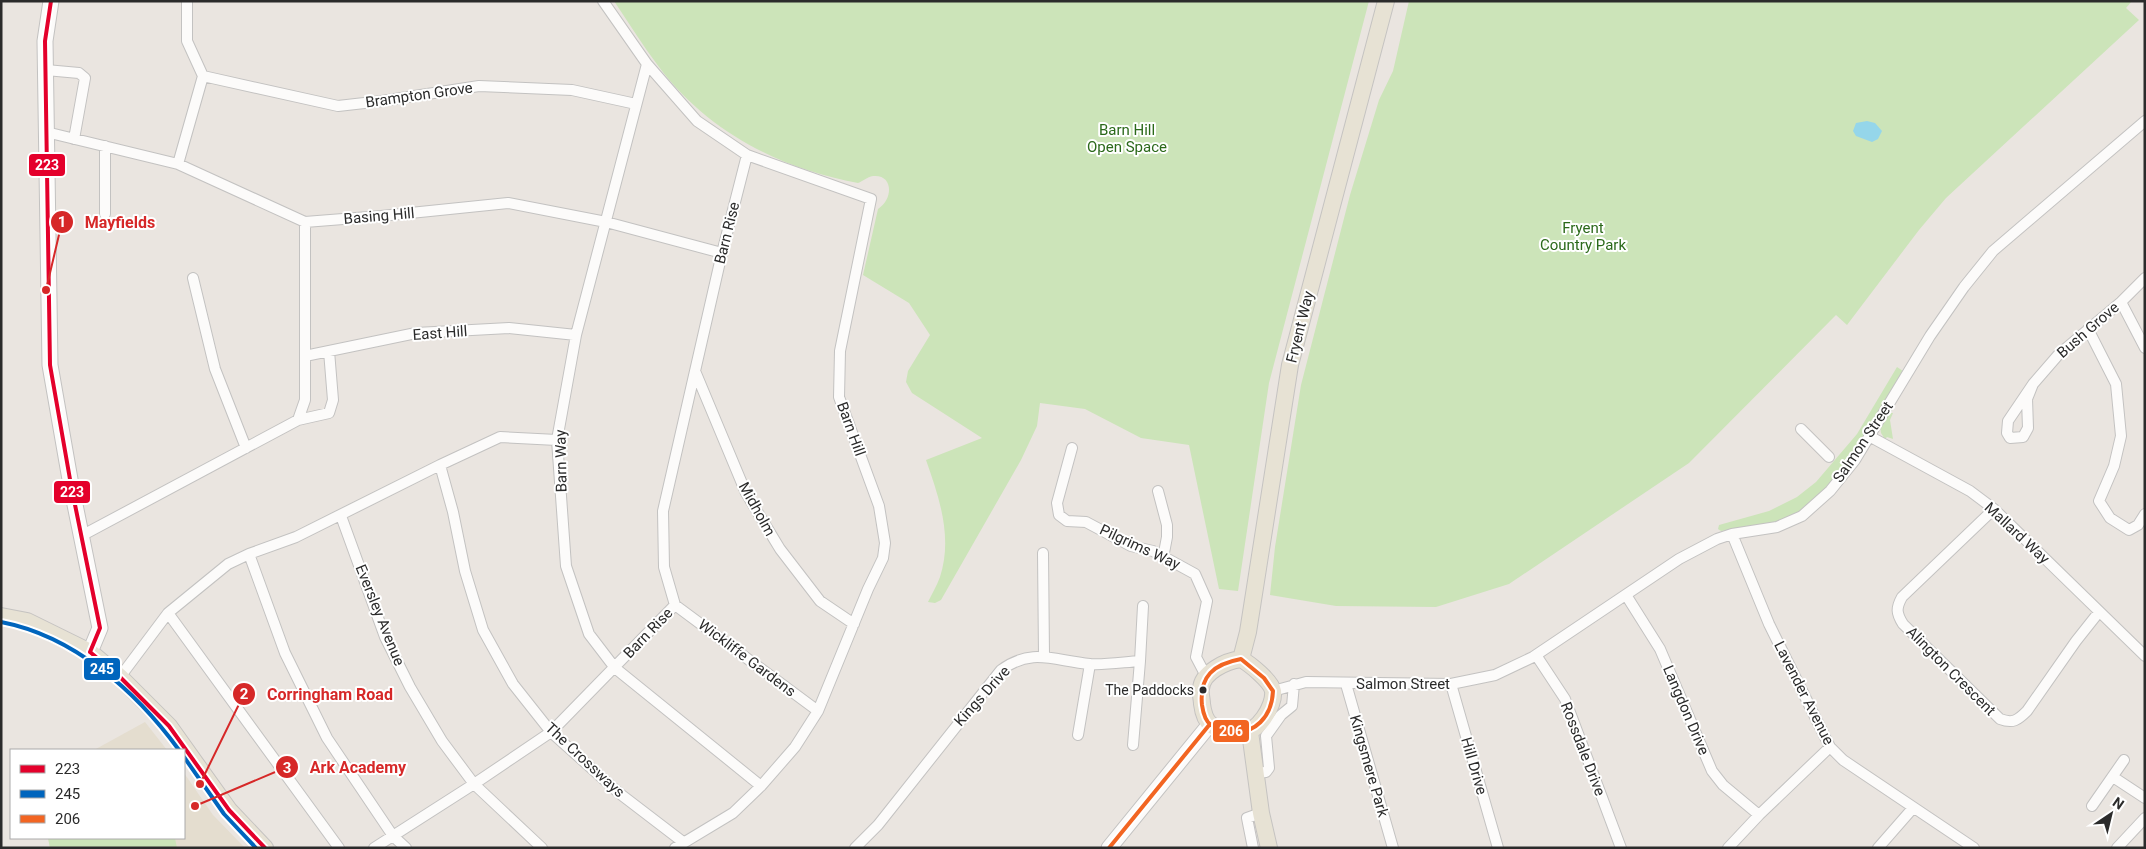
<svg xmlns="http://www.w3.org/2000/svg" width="2146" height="849" font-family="Roboto,sans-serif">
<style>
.education{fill:#e4ddcf}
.green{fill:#cce4b9}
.water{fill:#95d6ea}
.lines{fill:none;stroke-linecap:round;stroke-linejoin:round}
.street-casing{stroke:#c3c2c1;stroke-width:12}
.secondary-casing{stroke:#c3c2c1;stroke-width:17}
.primary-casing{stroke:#c5c3c1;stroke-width:18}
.street{stroke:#fcfbfa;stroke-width:10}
.secondary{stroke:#fcfbfa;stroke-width:15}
.primary{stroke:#e7e2d4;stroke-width:16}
.bus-1-casing{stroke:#fff;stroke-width:8}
.bus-2-casing{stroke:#fff;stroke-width:8}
.bus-3-casing{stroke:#fff;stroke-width:8}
.bus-1{stroke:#e4002b;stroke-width:4}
.bus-2{stroke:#0065bd;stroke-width:4}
.bus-3{stroke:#f26522;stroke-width:4}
.bus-dot{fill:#2b2b2b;stroke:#fff;stroke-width:2}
.labels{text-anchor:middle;stroke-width:4;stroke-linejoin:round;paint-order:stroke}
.bus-label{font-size:14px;fill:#2b2b2b;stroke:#fff;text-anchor:end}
.street-label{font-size:15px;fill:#2b2b2b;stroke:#fff}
.park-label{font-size:15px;fill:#2b691a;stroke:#fff}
.leader{fill:none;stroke:#d62828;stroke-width:2}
.callout-dot{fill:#d62828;stroke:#fff;stroke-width:2}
.mark-label{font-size:15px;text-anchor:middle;font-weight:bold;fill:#fff}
.callout-label{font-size:16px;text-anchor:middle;font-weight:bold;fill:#d62828;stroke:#fff;stroke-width:4;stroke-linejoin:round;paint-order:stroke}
.line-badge{stroke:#fff;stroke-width:2}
.badge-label{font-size:14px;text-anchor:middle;font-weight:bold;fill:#fff}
</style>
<rect width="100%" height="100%" fill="#eae5e0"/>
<path class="education" d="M145 722 167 750H94Z
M184 773 213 815 245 848H50L48 838H184Z"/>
<path class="green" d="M614 1H1369L1269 383 1238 591 1219 589 1189 445 1141 438 1085 409 1040 403 1037 426 1021 460 941 600 935 603 928 602C932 594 937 585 940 577 953 537 939 497 926 460L982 438 912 393 906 382 908 371 930 335 909 303 863 275 878 209C893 200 894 174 873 176 867 177 863 181 858 183 781 169 708 132 659 67 643 46 629 23 614 1Z
M1409 1H2132L2126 8 2139 20 1946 198 1919 230 1847 325 1836 315 1689 463 1509 584 1436 607 1336 606 1270 595 1275 547 1301 385 1350 195 1379 100 1393 71Z
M1897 367 1903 371 1899 381 1868 433 1837 475 1810 505 1788 518 1764 525 1721 531 1718 529 1719 525 1769 511 1797 497 1816 482 1857 434Z
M1890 413H1893L1890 420 1893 439 1887 437 1885 439 1881 433 1880 426Z
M48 838H175L177 848H50Z"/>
<path class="water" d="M1867 121 1875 123 1882 131 1878 139 1872 142 1856 136 1853 131 1856 123Z"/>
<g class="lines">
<defs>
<path id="street" d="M603 1 647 64 697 121 747 155 871 199 840 351 839 397 879 506 885 543 883 558 868 589 818 711 795 747 761 786 733 813 675 848
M647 64 576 335 557 440 566 566 589 634 615 668 761 786
M46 70 79 73 85 78 74 139
M203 76 338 106 382 101 479 86 572 90 636 104
M46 132 178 164 305 222 381 216 508 203 606 222 722 253
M178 164 203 76 187 41V1
M105 214V146
M193 278 215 369 246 448
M2121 302 2145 348
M2088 329 2116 384 2121 436 2114 466 2099 501 2110 518 2129 530 2138 525 2145 514
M305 356 416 333 509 328 576 335
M695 371 746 493 780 549 820 601 854 624
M2033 384 2027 399 2028 428 2023 437 2010 438 2007 433 2008 421 2033 384 2059 354 2121 302 2145 278
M298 420 329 413 333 400 329 351
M1801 429 1829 457
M1869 436 1970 491 1994 509 2145 656
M1072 448 1057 503 1059 515 1067 521 1086 522 1131 546 1153 551 1195 574 1207 601 1196 657 1206 676
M440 465 453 512 465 571 483 630 513 684 551 732 619 793 683 842
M1158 491 1167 525V537L1163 558
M1994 509 1902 597C1896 608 1896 613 1903 624L2000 719C2013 724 2018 720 2027 711L2076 641 2099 612
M341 516 385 637 410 687 442 741 474 784 542 848
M1732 534 1769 624 1830 747 1843 760 1974 848
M81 536 298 420 305 400V222
M1043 553 1044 656
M249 554 285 653 327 738 393 836 406 848
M1626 595 1660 649 1712 771 1723 785 1759 815
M675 605 664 567 663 511 722 253 747 155
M675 605 818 711
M168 613 339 848
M1536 655 1565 699 1621 848
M120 677 168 613 228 564 249 554 296 537 440 465 500 437 557 440
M1346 684 1393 848
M1451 684 1498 848
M1273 691 1306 682 1451 684 1495 675 1533 657 1679 559 1717 539 1732 534 1777 527 1802 516 1830 491 1855 460 1930 336 1964 287 1993 251 2145 121
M1078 735 1090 664
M1133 745 1140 661
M1256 773 1266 772 1269 768 1266 736 1281 715 1292 706 1294 684
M2113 777 2145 798
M2092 806 2124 760
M374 848 474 784 551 732 675 605
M855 848 878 825 1001 670C1033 647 1054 661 1090 664 1106 665 1124 662 1140 661L1143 606
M1253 848 1247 818 1261 813
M1728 848 1759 815 1830 747
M1878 848 1913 808
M2117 848 2145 818"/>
<path id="secondary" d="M51 1 45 41 50 365 71 485 100 628 90 652
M1109 848 1210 724"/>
<path id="primary" d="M1 616 27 621 90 652 120 677 169 726 229 810 265 848
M1241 659 1248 632 1290 365 1386 1
M1241 659C1250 664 1271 681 1273 691 1275 706 1257 734 1241 733 1232 732 1219 730 1211 725 1205 720 1203 712 1202 704 1202 699 1200 694 1201 689 1202 672 1226 661 1241 659Z
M1250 732 1261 813 1269 848"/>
</defs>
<use href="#street" class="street-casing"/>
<use href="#secondary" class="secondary-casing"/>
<use href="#primary" class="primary-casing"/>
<use href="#street" class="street"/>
<use href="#secondary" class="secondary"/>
<use href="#primary" class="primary"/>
<defs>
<path id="bus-1" d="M51 1 45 41 50 365 71 485 100 628 90 652
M90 652 120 677 169 726 229 810 265 848"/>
<path id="bus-2" d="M1 622C74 636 136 691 179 750
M184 757 224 814 256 848"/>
<path id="bus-3" d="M1241 659 1264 678 1273 691C1272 716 1255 736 1229 731 1223 730 1216 729 1211 725 1205 721 1203 712 1202 705 1199 676 1214 664 1241 659Z
M1109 848 1210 724"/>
</defs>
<use href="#bus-1" class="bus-1-casing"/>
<use href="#bus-2" class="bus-2-casing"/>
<use href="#bus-3" class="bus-3-casing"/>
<use href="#bus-1" class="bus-1"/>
<use href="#bus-2" class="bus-2"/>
<use href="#bus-3" class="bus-3"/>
</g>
<circle class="bus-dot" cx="1203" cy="690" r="4.5"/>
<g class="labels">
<g class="bus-label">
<text x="1194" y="695">The Paddocks</text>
</g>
<g class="street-label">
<text transform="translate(419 95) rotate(-8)" y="5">Brampton Grove</text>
<text transform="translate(379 216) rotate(-5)" y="5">Basing Hill</text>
<text transform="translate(727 233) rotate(-76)" y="5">Barn Rise</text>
<text transform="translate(1300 327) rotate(-76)" y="5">Fryent Way</text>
<text transform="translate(2088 330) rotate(-41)" y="5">Bush Grove</text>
<text transform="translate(440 333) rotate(-4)" y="5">East Hill</text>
<text transform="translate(851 429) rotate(70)" y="5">Barn Hill</text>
<text transform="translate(1863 442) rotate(-56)" y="5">Salmon Street</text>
<text transform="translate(561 461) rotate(-91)" y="5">Barn Way</text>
<text transform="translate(757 509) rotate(61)" y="5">Midholm</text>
<text transform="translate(2017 533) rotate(43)" y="5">Mallard Way</text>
<text transform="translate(1140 547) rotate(25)" y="5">Pilgrims Way</text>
<text transform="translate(380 615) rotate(68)" y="5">Eversley Avenue</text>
<text transform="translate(648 633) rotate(-46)" y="5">Barn Rise</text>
<text transform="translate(747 658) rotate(37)" y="5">Wickliffe Gardens</text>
<text transform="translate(1951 671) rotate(45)" y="5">Alington Crescent</text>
<text x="1403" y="689">Salmon Street</text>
<text transform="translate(1804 693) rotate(63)" y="5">Lavender Avenue</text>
<text transform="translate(982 696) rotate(-48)" y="5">Kings Drive</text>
<text transform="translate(1686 710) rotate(67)" y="5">Langdon Drive</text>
<text transform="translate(1583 749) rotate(69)" y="5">Rossdale Drive</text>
<text transform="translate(585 760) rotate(43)" y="5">The Crossways</text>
<text transform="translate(1369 766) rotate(74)" y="5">Kingsmere Park</text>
<text transform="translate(1474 766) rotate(74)" y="5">Hill Drive</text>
</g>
<g class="park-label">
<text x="1127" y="135">Barn Hill<tspan x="1127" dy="17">Open Space</tspan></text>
<text x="1583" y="233">Fryent<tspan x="1583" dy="17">Country Park</tspan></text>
</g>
</g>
<path class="leader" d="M46 290L62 222M200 784L244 694M195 806L287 767"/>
<g class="callout-dot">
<circle cx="46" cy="290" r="5"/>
<circle cx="200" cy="784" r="5"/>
<circle cx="195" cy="806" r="5"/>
<circle cx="62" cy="222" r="12"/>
<circle cx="244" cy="694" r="12"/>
<circle cx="287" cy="767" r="12"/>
</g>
<g class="mark-label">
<text x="62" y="227">1</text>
<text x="244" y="699">2</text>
<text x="287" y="773">3</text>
</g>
<g class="callout-label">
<text x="120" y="228">Mayfields</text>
<text x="330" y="700">Corringham Road</text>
<text x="358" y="773">Ark Academy</text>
</g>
<g class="line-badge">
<rect x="28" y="153" width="38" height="24" rx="5" fill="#e4002b"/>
<rect x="53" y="480" width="38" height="24" rx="5" fill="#e4002b"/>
<rect x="83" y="657" width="38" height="24" rx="5" fill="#0065bd"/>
<rect x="1212" y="719" width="38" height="24" rx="5" fill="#f26522"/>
</g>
<g class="badge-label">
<text x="47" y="170">223</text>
<text x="72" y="497">223</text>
<text x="102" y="674">245</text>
<text x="1231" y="736">206</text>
</g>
<rect width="2146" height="849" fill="none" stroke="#2b2b2b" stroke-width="5"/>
<rect x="10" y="749" width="175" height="90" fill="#ffffff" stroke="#aaaaaa"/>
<rect x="20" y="765" width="25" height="8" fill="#e4002b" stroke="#aaaaaa"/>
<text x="55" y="774" font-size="15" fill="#2b2b2b">223</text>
<rect x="20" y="790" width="25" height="8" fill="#0065bd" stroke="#aaaaaa"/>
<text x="55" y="799" font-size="15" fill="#2b2b2b">245</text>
<rect x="20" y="815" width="25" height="8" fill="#f26522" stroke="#aaaaaa"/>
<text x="55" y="824" font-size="15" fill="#2b2b2b">206</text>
<g transform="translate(2111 814) rotate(35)" stroke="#ffffff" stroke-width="4" paint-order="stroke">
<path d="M0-4L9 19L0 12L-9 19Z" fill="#2b2b2b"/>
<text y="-8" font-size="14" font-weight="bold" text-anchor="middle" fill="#2b2b2b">N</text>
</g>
</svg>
